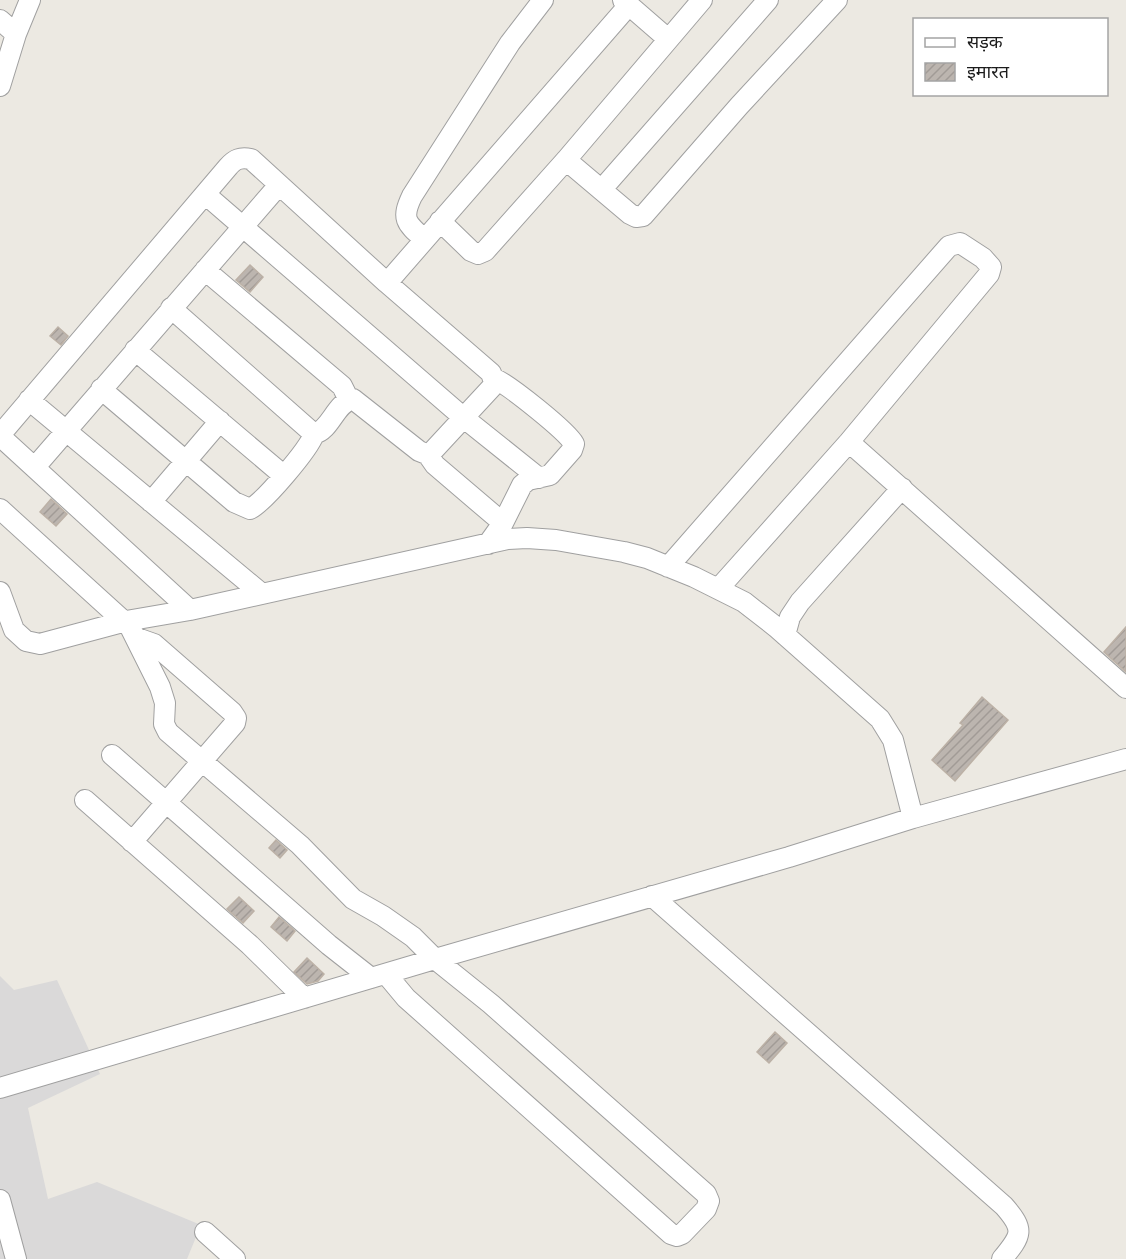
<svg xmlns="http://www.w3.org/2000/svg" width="1126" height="1259" font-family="'Exo 2','Noto Sans Devanagari',sans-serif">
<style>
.residential{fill:#dad9d9}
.building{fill:url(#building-hatch);stroke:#bcb1a6;stroke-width:1.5}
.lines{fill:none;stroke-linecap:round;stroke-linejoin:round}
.minor-casing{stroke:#a0a0a0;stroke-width:22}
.minor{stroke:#fff;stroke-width:20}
</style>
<defs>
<pattern id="building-hatch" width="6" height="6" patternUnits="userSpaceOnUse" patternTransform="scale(1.5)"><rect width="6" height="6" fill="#bcb5af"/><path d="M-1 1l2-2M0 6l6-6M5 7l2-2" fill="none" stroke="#a19b96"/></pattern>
</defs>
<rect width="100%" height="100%" fill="#ece9e2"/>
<path class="residential" d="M0 976 14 990 57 980 100 1074 28 1108 48 1199 97 1182 201 1225 187 1259H0Z"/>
<path class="building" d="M250 265 263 277 250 292 236 280Z
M58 327 68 336 61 345 50 336Z
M51 499 67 514 56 526 40 512Z
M1126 627V672L1104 652Z
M982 697 1008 720 955 781 932 760 963 725 960 723Z
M276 840 287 850 280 858 269 848Z
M239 897 254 911 243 923 227 909Z
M279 917 295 931 287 941 271 927Z
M307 958 324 974 318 981 307 984 294 972Z
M775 1032 787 1043 769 1063 757 1052Z"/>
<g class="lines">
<defs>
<path id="minor" d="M623 0 668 39
M0 20 16 34
M0 86 16 34 30 0
M566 160 630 214 636 217 643 216 739 106 837 0
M602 189 768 0
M205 194 464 418 539 478
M440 221 471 251 478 254 485 251 566 160 702 0
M424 239C406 223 401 219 412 196L510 43 543 0
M205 270 342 386 349 400
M387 283 629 5
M135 350 283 475
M101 389 234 502 250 509C264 502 309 449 314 434
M29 400 262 594
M0 435 228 167C235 159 240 157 251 159L387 283 491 373 494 382 492 387 429 455 419 451 353 399C335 403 331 430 314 434L171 308
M0 436 190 610
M849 442 1126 688
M428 455 435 465 503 523
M35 467 279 185
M151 502 220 421
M0 509 130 627 160 687 165 703 164 724 168 732 300 845 353 899 383 916 413 937 435 959 491 1004 706 1194 709 1201 706 1209 682 1234 677 1236 671 1234 406 998 386 974
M488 544 503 523 522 485 528 480 550 475 572 450 574 444C567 431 509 385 495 379
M668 567 949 246 960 243 983 258 991 267 989 274 849 442 719 588
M0 592 14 630 26 641 40 644 126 621 190 610 508 539 527 538 556 540 624 552 647 558 694 577 744 602 776 627 880 719 893 740 913 818
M785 635 790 617 800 602 902 488
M112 755 329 945 371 978
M85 800 250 945 304 998
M132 842 235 723 236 718 232 712 154 644 137 638
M652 896 1004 1206C1025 1230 1022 1235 1002 1259
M0 1088 435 959 789 857 913 818 1126 759
M0 1200 16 1259
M205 1232 235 1259"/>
</defs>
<use href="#minor" class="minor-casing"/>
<use href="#minor" class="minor"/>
</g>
<rect x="913" y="18" width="195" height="78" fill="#ffffff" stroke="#a4a4a4" stroke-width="1.5"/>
<rect x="925" y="38" width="30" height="9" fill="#ffffff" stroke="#a4a4a4" stroke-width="1.5"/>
<text x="967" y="48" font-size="18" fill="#1c1c1c">सड़क</text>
<rect x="925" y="63" width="30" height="18" fill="url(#building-hatch)" stroke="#a4a4a4" stroke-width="1.5"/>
<text x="967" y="78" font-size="18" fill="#1c1c1c">इमारत</text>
</svg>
